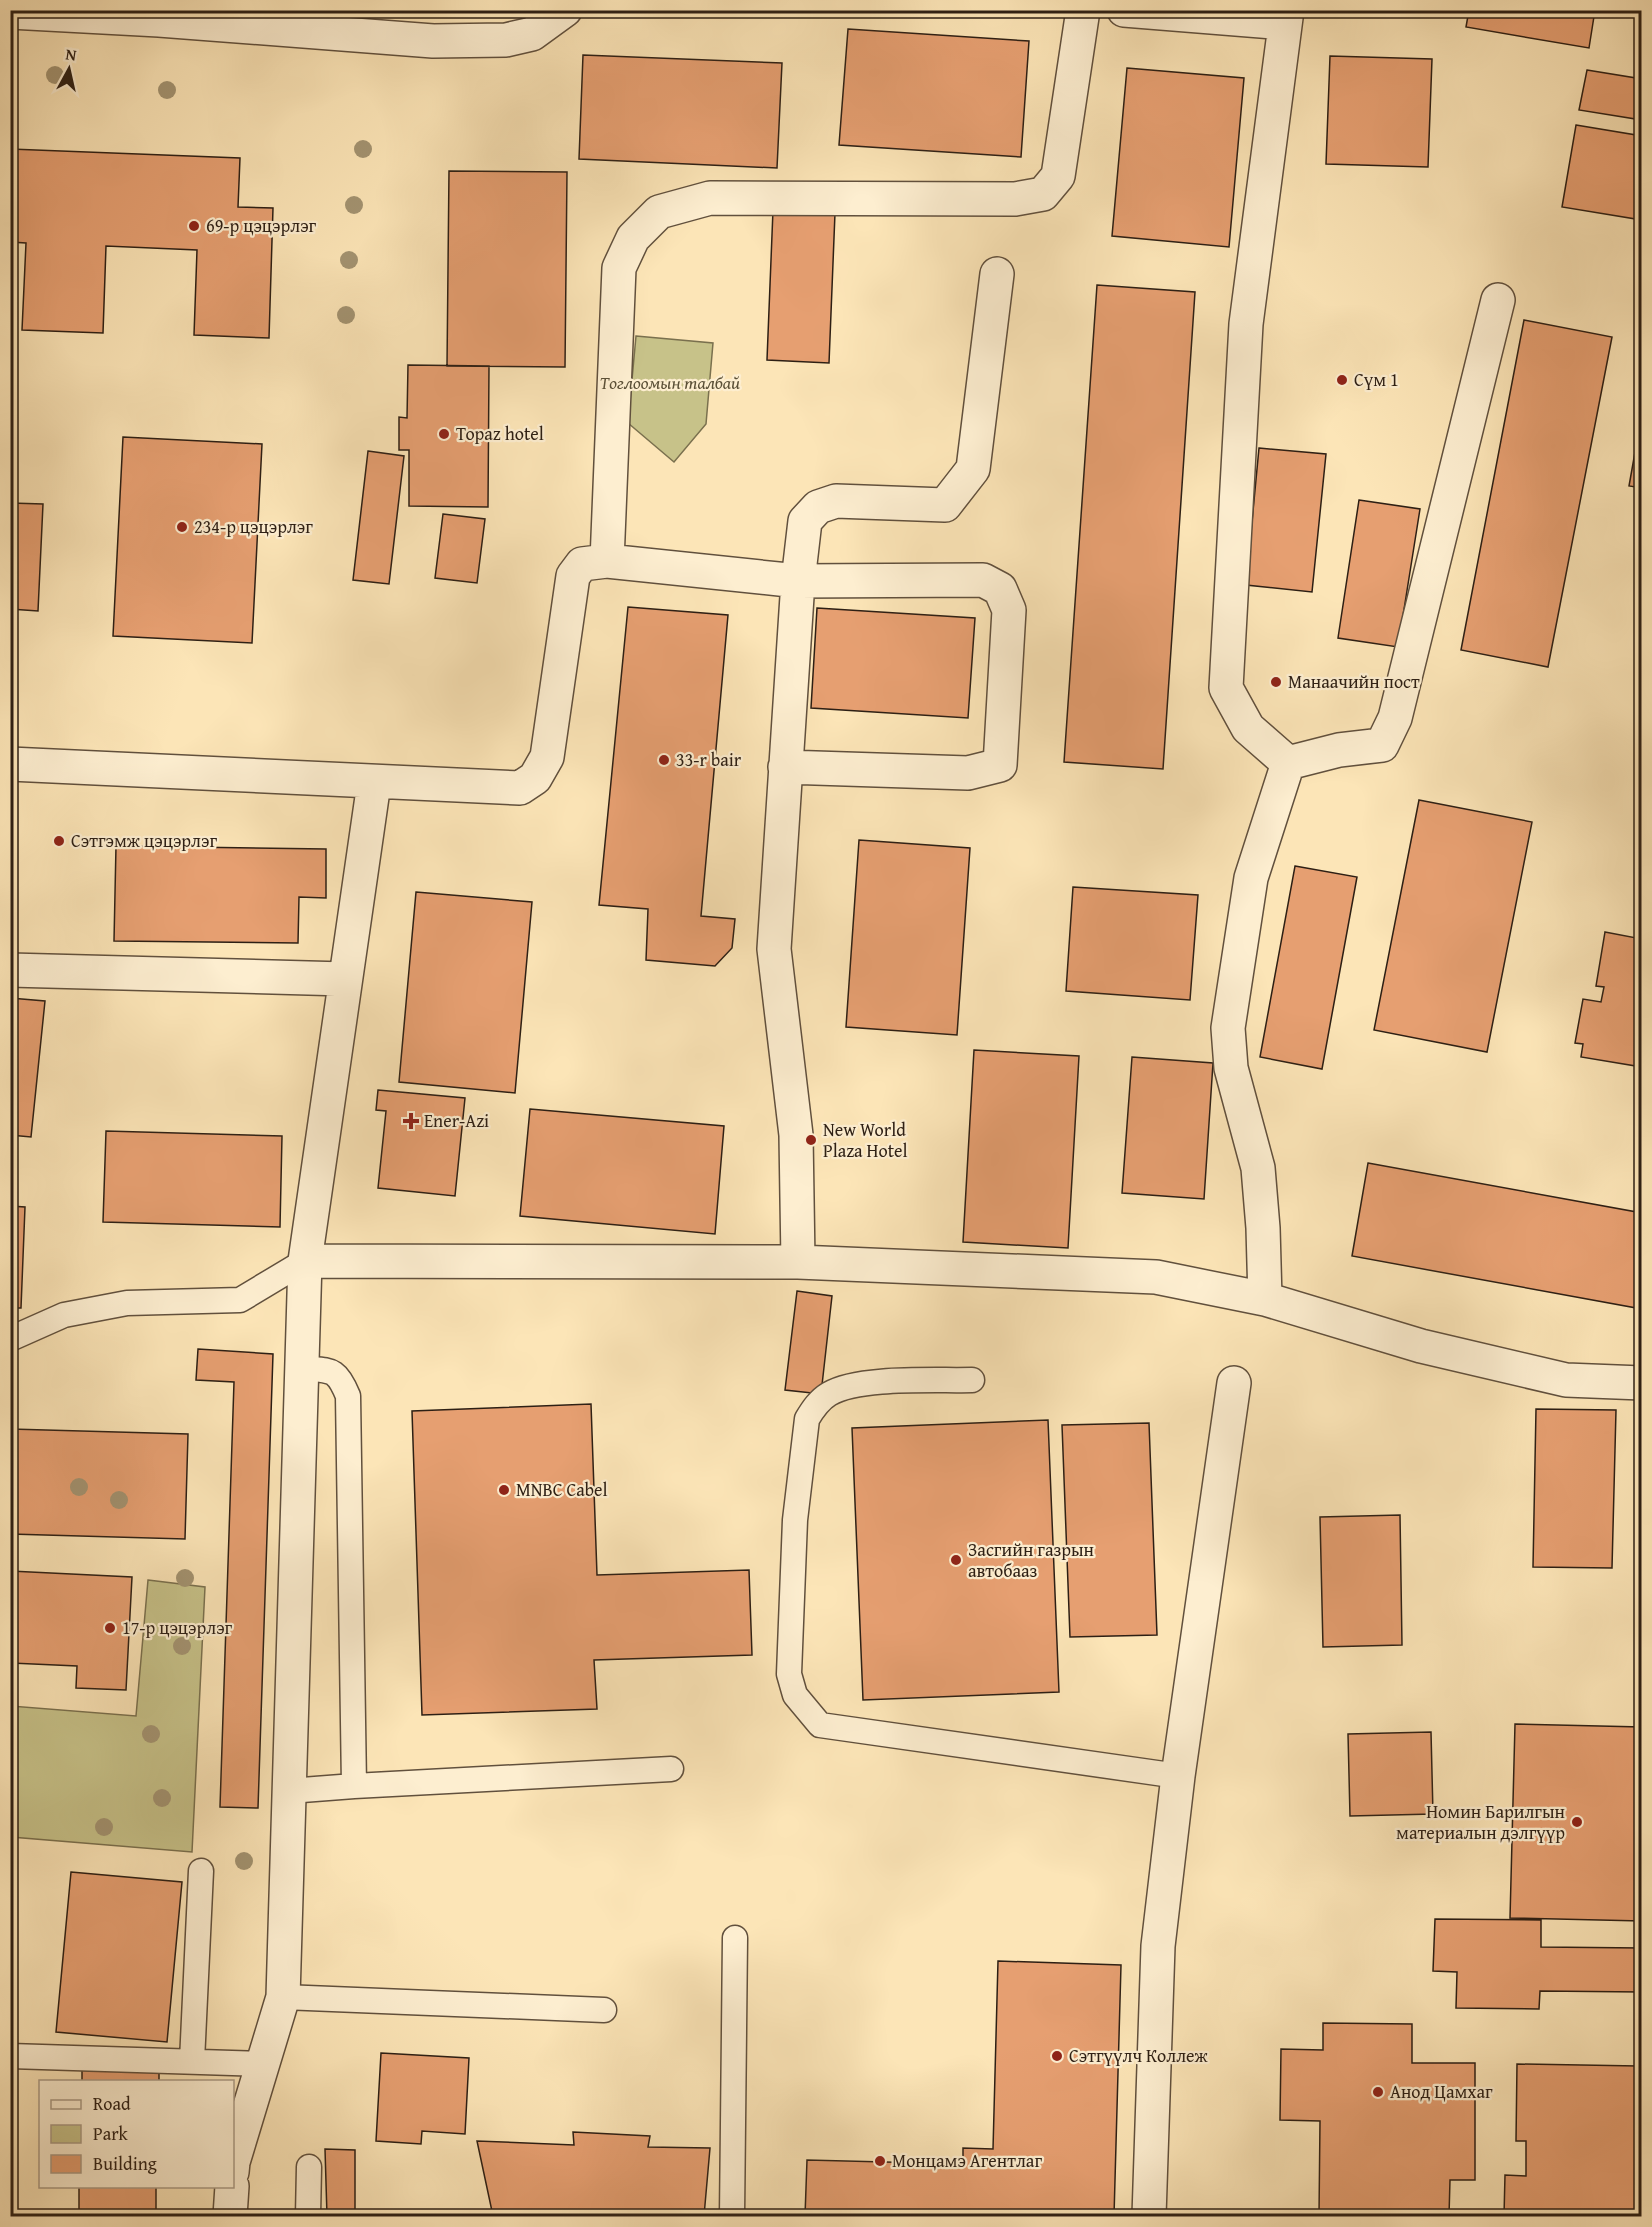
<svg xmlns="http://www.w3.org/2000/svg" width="1652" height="2227" font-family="'Gentium Book Plus',serif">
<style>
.green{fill:#c7c289;stroke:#7a704e;stroke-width:1.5}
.building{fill:#e69f71;stroke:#2d1f14;stroke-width:1.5}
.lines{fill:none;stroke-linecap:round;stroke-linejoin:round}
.lane-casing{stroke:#61503d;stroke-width:27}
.street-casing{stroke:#61503d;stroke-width:36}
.lane{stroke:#fdeed0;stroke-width:24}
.street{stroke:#fdeed0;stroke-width:33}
.tree{fill:#a39371}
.poi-dot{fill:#8f2418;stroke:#fdeed0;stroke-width:2}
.labels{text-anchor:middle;stroke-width:4.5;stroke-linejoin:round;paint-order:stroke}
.poi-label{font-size:18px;fill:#2d1f14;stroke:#fdeed0;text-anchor:start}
.park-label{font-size:18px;font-style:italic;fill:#5b5037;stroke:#fdeed0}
</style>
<rect width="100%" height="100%" fill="#fce5b7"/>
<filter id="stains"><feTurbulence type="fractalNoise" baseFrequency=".00333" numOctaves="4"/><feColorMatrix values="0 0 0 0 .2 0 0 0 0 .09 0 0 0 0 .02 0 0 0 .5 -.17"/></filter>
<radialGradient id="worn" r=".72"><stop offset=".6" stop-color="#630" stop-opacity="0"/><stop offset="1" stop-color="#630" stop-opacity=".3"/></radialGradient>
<path class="green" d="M636 336 713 343 706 424 674 462 628 423Z
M148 1580 205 1587 192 1852 11 1837V1706L136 1716Z"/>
<path class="building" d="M1469 10H1595L1589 48 1466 27Z
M848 29 1029 41 1021 157 839 145Z
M583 55 782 63 777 168 579 159Z
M1330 56 1432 59 1428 167 1326 164Z
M1127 68 1244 78 1229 247 1112 236Z
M1587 70 1642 79V120L1579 110Z
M1576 125 1642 136V220L1562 207Z
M10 149 240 158 238 207 273 208 269 338 194 335 197 250 106 246 103 333 22 330 26 243 10 242Z
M449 171 567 172 565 367 447 366Z
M773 210 835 213 829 363 767 360Z
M1097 285 1195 292 1163 769 1064 762Z
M1524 320 1612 337 1548 667 1461 650Z
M408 365 489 366 488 507 409 506V450H399V417L407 418Z
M1642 413V488L1629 486Z
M123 437 262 444 252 643 113 636Z
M1259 448 1326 454 1312 592 1246 585Z
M368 451 404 456 389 584 353 580Z
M1359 500 1420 509 1398 647 1338 638Z
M10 503 43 504 38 611 10 609Z
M443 514 485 519 477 583 435 578Z
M628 607 728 615 701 916 735 919 732 948 715 966 646 960 648 909 599 905Z
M817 608 975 618 968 718 811 708Z
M1419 800 1532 822 1487 1052 1374 1030Z
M859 840 970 848 957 1035 846 1027Z
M116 846 326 849V898L299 897 298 943 114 941Z
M1295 866 1357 877 1322 1069 1260 1057Z
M1073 887 1198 895 1190 1000 1066 991Z
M416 892 532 902 515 1093 399 1082Z
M1605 932 1642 939V1067L1581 1057 1583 1044 1575 1043 1583 999 1601 1002 1604 987 1596 986Z
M10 998 45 1001 31 1137 10 1135Z
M974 1050 1079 1056 1068 1248 963 1242Z
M1132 1057 1213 1063 1204 1199 1122 1193Z
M378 1090 465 1098 455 1196 378 1188 386 1111 376 1110Z
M530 1109 724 1126 715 1234 520 1216Z
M106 1131 282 1136 280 1227 103 1222Z
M1368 1163 1642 1213V1309L1352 1256Z
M10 1206 25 1207 21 1308H10Z
M797 1291 832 1296 821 1394 785 1390Z
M198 1349 273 1354 258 1808 220 1807 234 1382 196 1380Z
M591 1404 597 1575 749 1570 752 1655 594 1660 597 1709 422 1715 412 1411Z
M1536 1409 1616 1410 1612 1568 1533 1567Z
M1048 1420 1059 1692 863 1700 852 1428Z
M1149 1423 1157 1635 1070 1637 1062 1425Z
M10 1429 188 1434 185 1539 10 1534Z
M1400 1515 1402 1645 1323 1647 1320 1517Z
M10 1571 132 1577 126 1690 76 1688 77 1666 11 1663 10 1668Z
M1515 1724 1642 1727V1921L1510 1918Z
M1431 1732 1433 1814 1350 1816 1348 1734Z
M71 1872 182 1882 167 2042 56 2032Z
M1435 1919 1541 1920V1947L1642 1948V1992L1540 1991 1539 2009 1456 2008 1457 1972 1433 1971Z
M998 1961 1121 1965 1114 2216H805L807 2160 963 2164V2148L993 2149Z
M1323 2023 1412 2024V2063H1475V2180H1450L1449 2216H1319L1320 2121 1280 2120 1281 2049 1323 2050Z
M1638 2046H1642V2216H1504L1505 2175 1526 2176V2141H1516L1517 2064 1638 2066Z
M381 2053 469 2058 465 2134 422 2131 421 2144 376 2141Z
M82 2070 159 2072V2082H82Z
M573 2132 650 2136 648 2147 710 2148 704 2216H493L477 2141 574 2145Z
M325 2149 355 2150V2216H327Z
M79 2186H156V2216H79Z"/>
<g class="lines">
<defs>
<path id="lane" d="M10 1339 64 1315 127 1303 240 1300 305 1261
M972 1380C936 1381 859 1376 829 1394 819 1400 813 1409 807 1419L795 1520 789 1674 795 1695 820 1725 1178 1776
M354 1786 671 1769
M289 1791 354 1786 348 1396C336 1367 331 1371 302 1368
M283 1997 604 2010
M10 2056 263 2064
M192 2061 201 1871
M308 2216 309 2167
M732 2216 735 1938"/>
<path id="street" d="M1124 10 1285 23
M10 12 159 20 433 41 506 40 532 34 565 10
M607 561 619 268 633 238 659 212 710 198 1015 199 1043 194 1058 176 1083 10
M1288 763 1339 750 1382 745 1395 718 1498 300
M10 764 520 788 535 778 547 757 573 576 582 564 607 561 798 581 805 521 818 507 836 501 945 505 973 469 997 274
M785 767 968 773 1000 765 1009 610 1000 589 983 580 798 581 774 949 796 1135 798 1262
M10 970 345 979
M305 1261 798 1262 1156 1277 1265 1299 1421 1346 1566 1380 1642 1383
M1265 1299 1263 1228 1258 1168 1231 1068 1228 1028 1251 878 1288 763 1248 728 1226 688 1246 324 1287 10
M232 2172 233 2162 283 1997 305 1261 374 783
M230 2216 232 2186
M1149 2216 1158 1946 1178 1776 1234 1383"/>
</defs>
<use href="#lane" class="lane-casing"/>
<use href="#street" class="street-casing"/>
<use href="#lane" class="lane"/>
<use href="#street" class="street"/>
</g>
<g class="tree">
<circle cx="55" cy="75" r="9"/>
<circle cx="167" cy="90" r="9"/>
<circle cx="363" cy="149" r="9"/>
<circle cx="354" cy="205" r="9"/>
<circle cx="349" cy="260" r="9"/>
<circle cx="346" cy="315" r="9"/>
<circle cx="79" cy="1487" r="9"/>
<circle cx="119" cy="1500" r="9"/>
<circle cx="185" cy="1578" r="9"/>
<circle cx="182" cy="1646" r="9"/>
<circle cx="151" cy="1734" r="9"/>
<circle cx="162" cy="1798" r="9"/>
<circle cx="104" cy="1827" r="9"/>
<circle cx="244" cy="1861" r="9"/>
</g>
<g class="poi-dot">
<circle cx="194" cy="226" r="6"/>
<circle cx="1342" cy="380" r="6"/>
<circle cx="444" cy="434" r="6"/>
<circle cx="182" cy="527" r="6"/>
<circle cx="1276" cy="682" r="6"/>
<circle cx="664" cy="760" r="6"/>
<circle cx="59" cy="841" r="6"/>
<path d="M408 1112h6v6h6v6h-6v6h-6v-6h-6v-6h6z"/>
<circle cx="811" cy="1140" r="6"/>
<circle cx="504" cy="1490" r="6"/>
<circle cx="956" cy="1560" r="6"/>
<circle cx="110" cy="1628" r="6"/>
<circle cx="1577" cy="1822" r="6"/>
<circle cx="1057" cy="2056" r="6"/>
<circle cx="1378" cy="2092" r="6"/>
<circle cx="880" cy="2161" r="6"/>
</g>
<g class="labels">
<g class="poi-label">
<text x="206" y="232">69-р цэцэрлэг</text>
<text x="1354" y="386">Сүм 1</text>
<text x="456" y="440">Topaz hotel</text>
<text x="194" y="533">234-р цэцэрлэг</text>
<text x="1288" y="688">Манаачийн пост</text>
<text x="676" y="766">33-r bair</text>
<text x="71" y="847">Сэтгэмж цэцэрлэг</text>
<text x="424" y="1127">Ener-Azi</text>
<text x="823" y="1136">New World<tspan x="823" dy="21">Plaza Hotel</tspan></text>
<text x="516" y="1496">MNBC Cabel</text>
<text x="968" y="1556">Засгийн газрын<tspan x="968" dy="21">автобааз</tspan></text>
<text x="122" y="1634">17-р цэцэрлэг</text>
<text x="1565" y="1818" text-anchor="end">Номин Барилгын<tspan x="1565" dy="21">материалын дэлгүүр</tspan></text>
<text x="1069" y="2062">Сэтгүүлч Коллеж</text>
<text x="1390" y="2098">Анод Цамхаг</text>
<text x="892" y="2167">Монцамэ Агентлаг</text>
</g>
<g class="park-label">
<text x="670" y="389">Тоглоомын талбай</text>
</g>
</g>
<rect width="1652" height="2227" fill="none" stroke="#fce5b7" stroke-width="36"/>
<rect x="12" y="12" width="1628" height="2203" fill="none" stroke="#2d1f14" stroke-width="3"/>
<rect x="18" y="18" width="1616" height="2191" fill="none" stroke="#2d1f14" stroke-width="1.5"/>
<rect x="39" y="2080" width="195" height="108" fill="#fdeed0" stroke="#aa9b85" stroke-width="1.5"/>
<rect x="51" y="2100" width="30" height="9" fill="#fdeed0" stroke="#aa9b85" stroke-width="1.5"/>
<text x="93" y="2110" font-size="18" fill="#2d1f14">Road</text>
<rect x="51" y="2125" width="30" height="18" fill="#c7c289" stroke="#aa9b85" stroke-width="1.5"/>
<text x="93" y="2140" font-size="18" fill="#2d1f14">Park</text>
<rect x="51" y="2155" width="30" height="18" fill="#e69f71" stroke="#aa9b85" stroke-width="1.5"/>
<text x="93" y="2170" font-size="18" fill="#2d1f14">Building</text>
<g transform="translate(69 69) rotate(8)" stroke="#fdeed0" stroke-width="4.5" paint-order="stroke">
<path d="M0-4.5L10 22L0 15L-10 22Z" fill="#2d1f14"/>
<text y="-9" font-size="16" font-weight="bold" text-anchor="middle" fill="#2d1f14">N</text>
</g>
<rect width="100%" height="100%" filter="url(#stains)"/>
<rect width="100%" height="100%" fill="url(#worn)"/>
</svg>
